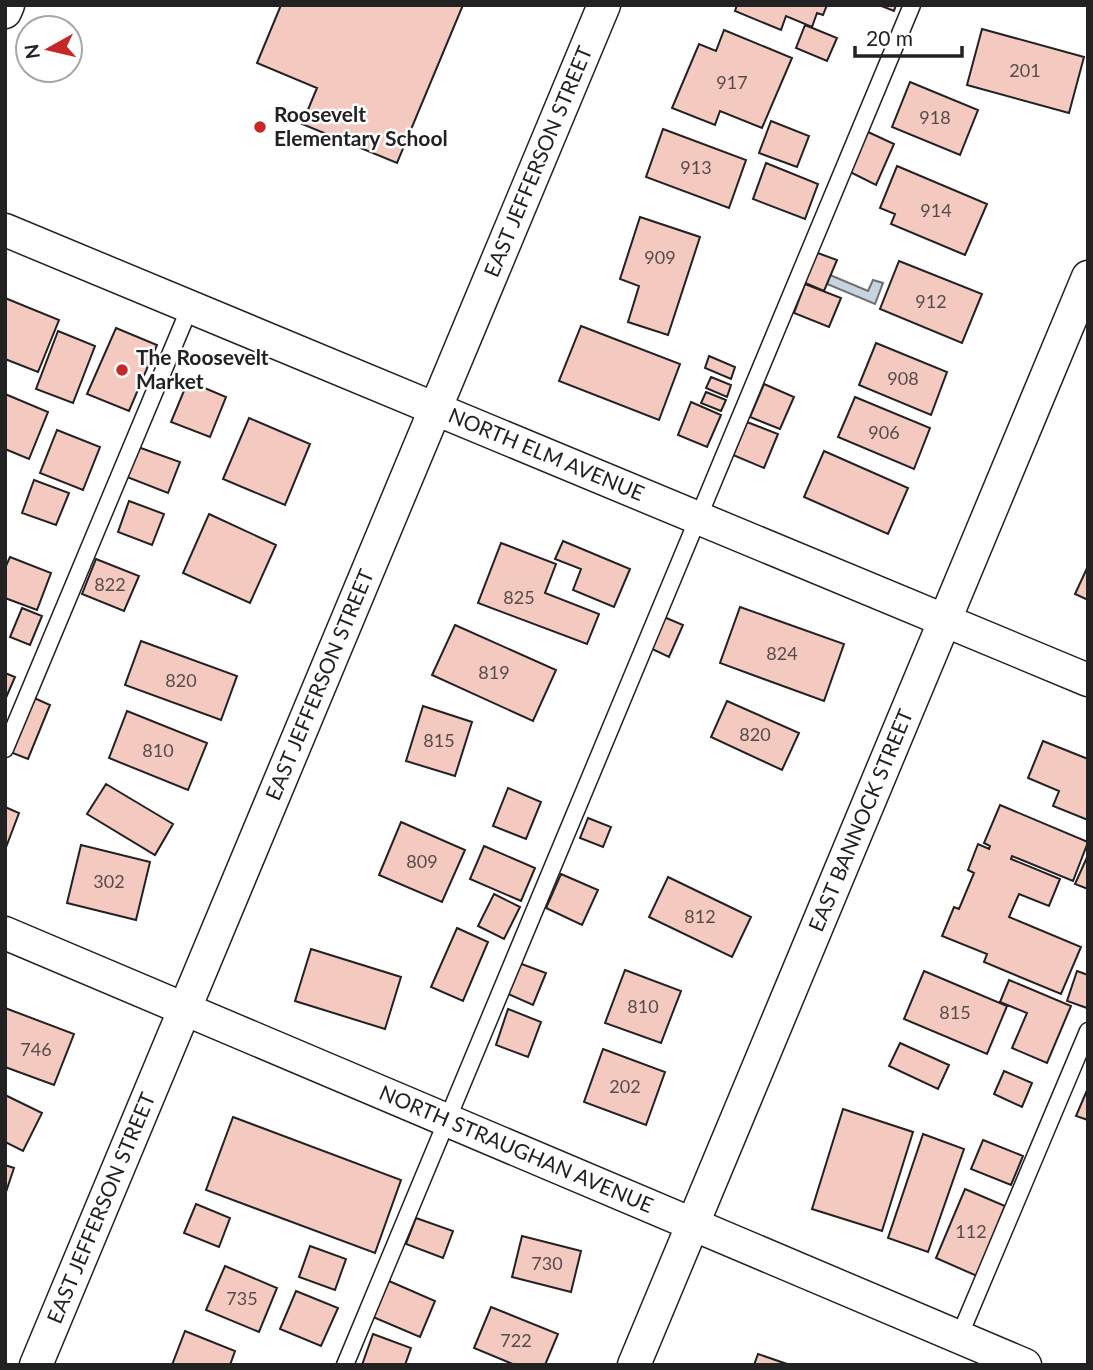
<svg xmlns="http://www.w3.org/2000/svg" width="1093" height="1370" font-family="Lato,sans-serif">
<style>
.water{fill:#c7d3dd;stroke:#6f6f6f;stroke-width:2}
.building{fill:#f3c9c0;stroke:#222;stroke-width:2}
.lines{fill:none;stroke-linecap:round;stroke-linejoin:round}
.lane-casing{stroke:#222;stroke-width:19}
.street-casing{stroke:#222;stroke-width:35}
.lane{stroke:#fff;stroke-width:16}
.street{stroke:#fff;stroke-width:32}
.poi-dot{fill:#c62828;stroke:#fff;stroke-width:2.5}
.labels{text-anchor:middle;stroke-width:5;stroke-linejoin:round;paint-order:stroke}
.number-label{font-size:18px;fill:#564c4a}
.poi-label{font-size:21px;font-weight:bold;fill:#222;stroke:#fff;text-anchor:start}
.street-label{font-size:21px;fill:#222;stroke:#fff}
</style>
<rect width="100%" height="100%" fill="#fff"/>
<path class="water" d="M830 275 868 291 873 280 883 283 875 304 827 284Z"/>
<path class="building" d="M281 5H463L397 163 302 124 317 88 257 63Z
M737 5H827L823 15 817 13 812 27 786 16 781 30 735 11Z
M879 5H896L894 11Z
M805 25 837 38 827 61 796 48Z
M982 29 1084 57 1069 113 967 85Z
M724 30 792 58 762 128 720 111 715 125 672 108 699 44 716 51Z
M910 82 978 110 960 155 892 127Z
M771 121 809 136 797 167 759 153Z
M663 129 746 160 729 208 646 177Z
M866 131 894 144 876 185 848 171Z
M766 163 818 184 805 219 753 199Z
M897 166 987 204 965 255 891 224 895 214 880 208Z
M640 217 700 237 668 335 628 322 639 286 620 279Z
M815 252 837 260 824 291 803 282Z
M899 261 982 294 962 343 880 309Z
M805 284 841 298 829 327 794 313Z
M5 298 59 320 38 372 5 359Z
M581 326 680 364 659 420 559 381Z
M116 328 157 345 129 411 87 394Z
M58 331 95 346 73 403 36 389Z
M876 343 947 372 931 415 859 385Z
M709 356 735 367 731 379 705 368Z
M711 377 731 385 727 397 706 388Z
M188 381 226 397 210 437 171 422Z
M764 384 794 397 780 429 750 417Z
M706 392 726 400 721 411 701 403Z
M5 394 48 412 29 459 5 449Z
M855 397 930 428 914 469 838 437Z
M691 402 721 415 707 447 678 435Z
M249 418 310 444 285 505 223 479Z
M747 422 778 434 764 468 733 455Z
M57 430 100 447 83 490 40 473Z
M138 447 180 462 168 493 127 477Z
M824 451 908 488 888 534 804 497Z
M34 480 69 493 56 525 22 513Z
M129 501 164 514 152 545 118 532Z
M209 514 276 545 250 603 183 573Z
M563 541 630 569 614 607 573 590 581 569 555 559Z
M501 543 556 564 545 593 599 614 587 644 478 603Z
M10 557 51 573 37 610 5 598V568Z
M96 559 139 576 124 611 82 594Z
M1088 566V600L1075 594Z
M740 607 844 644 824 701 720 663Z
M22 608 42 616 30 645 10 637Z
M664 617 683 625 669 657 650 648Z
M455 625 556 670 533 721 432 675Z
M141 641 237 676 221 720 125 685Z
M5 673 15 677 5 700Z
M32 697 50 705 28 759 10 752Z
M727 701 799 733 782 770 711 737Z
M423 706 472 722 455 776 406 761Z
M127 711 207 743 188 790 109 758Z
M1043 741 1088 759V820L1053 806 1059 791 1028 778Z
M106 784 173 824 155 855 87 814Z
M508 788 541 802 526 839 493 826Z
M1000 805 1088 842 1073 881 1012 856 1011 859 1060 879 1049 906 1019 894 1009 917 1081 947 1061 994 984 962 987 954 942 936 954 907 959 909 974 873 968 870 978 844 989 849 990 846 984 843Z
M5 807 19 813 5 850Z
M588 818 611 827 603 847 580 838Z
M401 822 465 850 442 902 379 875Z
M81 845 150 862 136 920 67 903Z
M484 846 535 868 521 901 470 879Z
M1088 855V889L1075 884Z
M561 874 598 890 582 925 546 908Z
M668 877 751 917 732 957 649 917Z
M494 894 520 907 504 939 478 926Z
M457 928 488 942 463 1001 431 987Z
M311 949 401 977 385 1029 295 1001Z
M519 963 546 973 533 1005 508 994Z
M625 970 681 991 661 1043 605 1023Z
M924 971 1007 1006 987 1054 904 1019Z
M1077 971 1088 975 1087 1008 1067 1001Z
M1009 980 1071 1006 1047 1063 1012 1048 1027 1013 1000 1002Z
M5 1008 74 1034 54 1085 5 1067Z
M508 1009 541 1022 528 1057 496 1045Z
M900 1043 949 1065 938 1089 889 1066Z
M603 1049 665 1072 646 1125 584 1102Z
M1004 1071 1032 1083 1022 1107 994 1094Z
M1088 1088V1120L1076 1116Z
M5 1095 42 1113 23 1151 5 1142Z
M843 1109 913 1132 882 1231 812 1209Z
M233 1117 401 1180 375 1253 206 1190Z
M923 1134 964 1149 928 1252 888 1238Z
M983 1140 1023 1156 1011 1185 971 1169Z
M5 1165 14 1168 5 1195Z
M965 1189 1005 1206 977 1276 936 1258Z
M196 1204 230 1218 219 1247 184 1233Z
M416 1218 453 1231 443 1258 406 1244Z
M522 1236 581 1251 571 1292 512 1277Z
M310 1246 346 1259 335 1290 299 1277Z
M225 1266 277 1288 259 1332 206 1310Z
M389 1281 435 1301 420 1337 373 1317Z
M296 1291 338 1308 321 1346 280 1329Z
M491 1307 558 1334 545 1365H515L474 1348Z
M185 1331 235 1351 230 1365H172Z
M373 1334 411 1348 405 1365H362Z
M758 1354 790 1365H754Z"/>
<g class="lines">
<defs>
<path id="lane" d="M5 749 190 307
M959 1337 1088 1031
M345 1365 912 5"/>
<g id="street">
<path d="M5 12 8 5"/>
<path id="s1" d="M5 230 1088 680"/>
<path id="s2" d="M5 933 1025 1365"/>
<path id="s3" d="M36 1365 604 5"/>
<path id="s4" d="M634 1365 1088 277"/>
</g>
</defs>
<use href="#lane" class="lane-casing"/>
<use href="#street" class="street-casing"/>
<use href="#lane" class="lane"/>
<use href="#street" class="street"/>
</g>
<g class="poi-dot">
<circle cx="260" cy="127" r="7"/>
<circle cx="122" cy="370" r="7"/>
</g>
<g class="labels">
<g class="number-label">
<text x="1025" y="77">201</text>
<text x="732" y="89">917</text>
<text x="935" y="124">918</text>
<text x="696" y="174">913</text>
<text x="936" y="217">914</text>
<text x="660" y="264">909</text>
<text x="931" y="308">912</text>
<text x="903" y="385">908</text>
<text x="884" y="439">906</text>
<text x="110" y="591">822</text>
<text x="519" y="604">825</text>
<text x="782" y="660">824</text>
<text x="494" y="679">819</text>
<text x="181" y="687">820</text>
<text x="755" y="741">820</text>
<text x="439" y="747">815</text>
<text x="158" y="757">810</text>
<text x="422" y="868">809</text>
<text x="109" y="888">302</text>
<text x="700" y="923">812</text>
<text x="643" y="1013">810</text>
<text x="955" y="1019">815</text>
<text x="36" y="1056">746</text>
<text x="625" y="1093">202</text>
<text x="971" y="1238">112</text>
<text x="547" y="1270">730</text>
<text x="242" y="1305">735</text>
<text x="516" y="1347">722</text>
</g>
<g class="poi-label">
<text x="274" y="122">Roosevelt<tspan x="274" dy="24">Elementary School</tspan></text>
<text x="136" y="365">The Roosevelt<tspan x="136" dy="24">Market</tspan></text>
</g>
<g class="street-label">
<text dy="7" stroke="none"><textPath href="#s3" startOffset="1304">EAST JEFFERSON STREET</textPath></text>
<text dy="7" stroke="none"><textPath href="#s1" startOffset="586">NORTH ELM AVENUE</textPath></text>
<text dy="7" stroke="none"><textPath href="#s3" startOffset="737">EAST JEFFERSON STREET</textPath></text>
<text dy="7" stroke="none"><textPath href="#s4" startOffset="590">EAST BANNOCK STREET</textPath></text>
<text dy="7" stroke="none"><textPath href="#s2" startOffset="555">NORTH STRAUGHAN AVENUE</textPath></text>
<text dy="7" stroke="none"><textPath href="#s3" startOffset="170">EAST JEFFERSON STREET</textPath></text>
</g>
</g>
<rect width="1093" height="1370" fill="none" stroke="#222222" stroke-width="14"/>
<g transform="translate(49 49) rotate(262)"><circle r="33" fill="#ffffff" stroke="#a7a7a7" stroke-width="2"/>
<path d="M0-5L12 26L0 18L-12 26Z" fill="#c62828"/>
<text y="-10" font-size="19" font-weight="bold" text-anchor="middle" fill="#222222">N</text>
</g>
<path d="M855 46v10h107v-10" fill="none" stroke="#222222" stroke-width="3.5"/>
<text x="866" y="46" font-size="21" fill="#222222" stroke="#ffffff" stroke-width="5" paint-order="stroke">20 m</text>
</svg>
